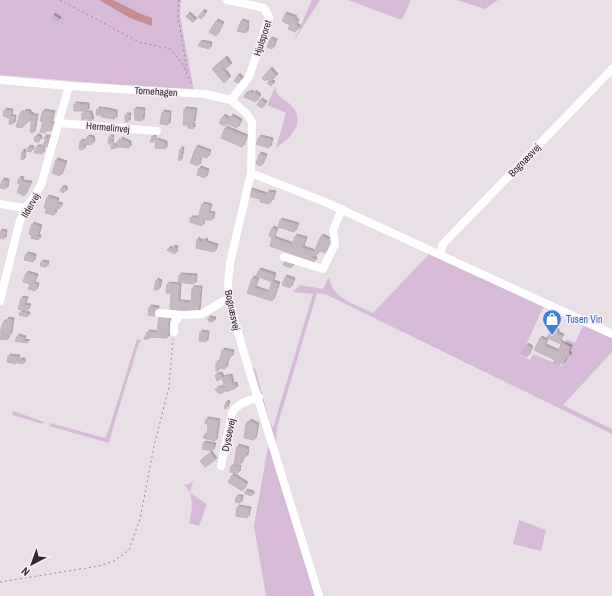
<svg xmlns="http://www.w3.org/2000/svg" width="612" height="596" font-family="'Archivo Narrow',sans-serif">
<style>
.green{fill:#d7bad8}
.water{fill:#c88c95}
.building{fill:#c6b8c2;stroke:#c1b2bd;filter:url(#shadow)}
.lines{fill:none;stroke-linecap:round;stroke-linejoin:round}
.path{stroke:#a9839a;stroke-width:1;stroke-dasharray:2 3;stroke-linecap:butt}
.minor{stroke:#fff;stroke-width:8}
.labels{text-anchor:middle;stroke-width:3;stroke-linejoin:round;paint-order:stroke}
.street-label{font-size:10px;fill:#37222e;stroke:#f6eff4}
.shop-label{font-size:10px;fill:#366cbe;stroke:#f6eff4;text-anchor:start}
</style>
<defs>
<filter id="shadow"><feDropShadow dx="2" dy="-2" stdDeviation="0" flood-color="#0004"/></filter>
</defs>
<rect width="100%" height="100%" fill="#e9dfe6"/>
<path class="green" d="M0 0H181L180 16 194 91 0 75Z
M312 0H320L294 41Z
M348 0H411L402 20Z
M457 0H498L485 9Z
M275 87C277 96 279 96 286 101 309 118 294 136 276 148L286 113 267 105Z
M429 254 544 306 521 355 530 360 533 354 562 366 571 347 565 345 567 339 575 343 584 324 612 337V352L563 405 612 429V434L325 294 317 293 277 427 276 442 251 369 255 368 270 423 273 428 313 294 293 292 300 285 323 289 329 277C332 299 355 304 373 313Z
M137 339 141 340C135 351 134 363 129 375 122 398 115 420 109 443L49 426 50 423 105 438 109 429Z
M13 411 44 422 43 424 12 415Z
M269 441 316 596H266L254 526Z
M193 480 190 493 207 504 199 526 189 523C192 511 195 494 184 485L190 484Z
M519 520 546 530 541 551 513 544Z"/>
<path class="water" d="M99 0H113L141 14 152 18V26L130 18Z"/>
<path class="building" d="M203 11 205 13 201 19 198 17Z
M188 14 195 20 193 22 186 17Z
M285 14 295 18 294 20 297 21 295 26H298V29L295 32 288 29 290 25 282 21Z
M53 15 59 19 58 21 52 18Z
M216 21 222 24 216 36 209 32Z
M241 21 247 23 246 33 237 31Z
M270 39 275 41 272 49 267 47Z
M200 42 210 44 209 49 198 46Z
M225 58 230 65 225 69 224 67 222 69 229 78 224 83 212 69Z
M270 69 276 76 270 82 273 83 271 86 267 83 269 81 267 79 265 81 262 78Z
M238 75 243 81 240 84 234 81Z
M249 92 253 94 254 92 259 96 256 102 244 97 246 93 249 94Z
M260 100 265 103 262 108 257 105Z
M74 104 87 105V111H74Z
M97 109H100V115H96Z
M101 109 115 112V119L101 117Z
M134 109 143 110 142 121 135 120Z
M184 109 195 110 193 123H188V124L193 125V129L188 128V125H183Z
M4 110 11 111 10 117H14L13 124H9L10 118 3 116Z
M24 111 29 112V114L32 115 31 121H26L25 125H23L22 128 16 127 20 113H24Z
M43 111 53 113 50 124H54L52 131 46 130 45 133 40 132 43 122 40 121Z
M162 112 169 113 168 125 160 124Z
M82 113H90L92 121H87V118L82 120Z
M125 115H129L128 122H125Z
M32 116H36L33 133 30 132Z
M223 116 228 119 225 126 219 123Z
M231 116 240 121 237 128 227 124Z
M225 128 246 137 242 147 221 138Z
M34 139a3 3 0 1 1 6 0a3 3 0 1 1-6 0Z
M152 136H154V142H150Z
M85 141a4 4 0 1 1 8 0a4 4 0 1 1-8 0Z
M44 137H47L48 140V137L51 138 48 147 43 146 44 142H47V140H45Z
M109 137H112L111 144H108Z
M259 137 271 140 269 148 256 144Z
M120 139 129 143V148L119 147 111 149V145L117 146V141L120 142Z
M156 140 165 143V149L155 148Z
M80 141 84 142 83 150 79 149Z
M28 147 32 148 31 152 27 151Z
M36 147H43L42 154 34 153Z
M196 147 209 152 207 158 201 156 198 166 190 163Z
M180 149H182L180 161 178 160Z
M22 151 24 152 23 160 21 159Z
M259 154 265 156 261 166 256 164Z
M56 160 65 163 60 176 52 173Z
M199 168 207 171 205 178 197 175Z
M19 178 22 179 21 182 30 183 24 196 17 192 20 184 17 183Z
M2 180 7 181 6 189 0 188Z
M60.5 190a2.5 2.5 0 1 1 5 0a2.5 2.5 0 1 1-5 0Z
M250 190 266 195V198L267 192 274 193 271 202 270 201 269 204 260 202V199L248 196Z
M47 197 57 200 54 211 44 208Z
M57 204 61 205 59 209H56Z
M202 204 210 206 208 213 213 214 212 220H203L202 226 190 222V218H198Z
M46 210 55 212 54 215 45 213Z
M280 220 297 225 294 232 278 227Z
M32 224 40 227 37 236 39 237 38 240 31 238 32 235 29 234Z
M272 228 276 230 273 238 269 236Z
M0 231 5 232 4 239 0 238Z
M295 236 305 239 302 248 314 252 321 236 331 241 325 253 318 250 316 256 313 255 312 258 315 259 314 262 270 246 272 238 292 245Z
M197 239 199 241 202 242 205 240 206 243 216 246 214 252 196 248Z
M173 247 176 248 175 254 167 250 169 248 172 250Z
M26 254 34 256 33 262 24 260Z
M285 260 293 263 291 268 283 265Z
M41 262 47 263 46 267 40 266Z
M259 270 274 275 272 282 256 276Z
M26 273 36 276 33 284 37 285 35 291 28 289 30 284 23 282Z
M179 275 195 276 194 284 178 282Z
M285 277 293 280 290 288 282 285Z
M252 278 257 280 254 288 268 293 272 282 278 284 272 301 247 293Z
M156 280 160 282 158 290H154Z
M167 284 179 285 178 302 191 303 192 288H200L198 312 170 309 171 293H166Z
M21 298 26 299 24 305 29 306 27 311 18 309Z
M149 307 157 308 155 316 148 315Z
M20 312 28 314 27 317 19 315Z
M159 316 169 317 167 338 149 337V339H144L147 332 157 333Z
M208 318 214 319 213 322 208 321Z
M7 319 12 320 10 335 0 333 3 322H6Z
M551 330 557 331V334L562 336 559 342 570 347 568 353 570 355 568 358 566 357 563 364 560 363 559 365 553 363 555 360 534 350 540 338 546 341 544 346 558 352 561 344 547 338Z
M200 332 207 333 206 342 199 341Z
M1 334 8 336 7 340 0 339Z
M17 336 24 338 23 341 28 342 27 343 15 341Z
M526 345 531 348 527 357 521 354Z
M222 350 232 352 231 357H228L225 369 219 368 218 371H216V362L219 363Z
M8 356 18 357 16 364 7 362Z
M19 360H23V364L18 363Z
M220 374 222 378 217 381 215 375Z
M230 376 232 385 235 384 236 388 226 392 222 378Z
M222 387 224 392 219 394 215 389Z
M226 402 228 403 226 409 224 408Z
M206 419 218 421 215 441 203 438 204 435 207 436 208 424H205Z
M249 421 257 425 254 440 244 438 246 423 248 424Z
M203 443 214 445 212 451 202 449Z
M237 446 247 449 246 457 243 456 240 465 234 464Z
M210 453 215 460 205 467 200 461Z
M231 466 239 467 238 473 230 472Z
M232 475 246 484 242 491 228 482Z
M245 491 252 493V496L245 494Z
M236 497H241L240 503 235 502Z
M237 507 249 509 247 518 236 516Z"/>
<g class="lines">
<path class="path" d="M60 0 139 42 170 49 183 64 192 86
M179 0 178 15 187 71
M0 582 99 566 114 561 129 550 140 519 154 446 169 387 173 339"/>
<path class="minor" d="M227 0 264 8 269 17 249 77 231 100
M0 80 69 86 205 94 231 100 247 114 252 122 251 173
M59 123 157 131
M0 204 25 208
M440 254 443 244 612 69
M284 257 323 269 335 244 333 230 342 209
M0 301 19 224 25 208 32 200 41 185 69 86
M159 313 180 315
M174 332V323L180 315 202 314 223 301 229 300
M221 466 232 413C239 402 247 401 259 397
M319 596 246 360 229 300 228 285 230 263 251 173 325 202 612 334"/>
</g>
<defs>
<symbol id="shop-pin" viewBox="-11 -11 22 30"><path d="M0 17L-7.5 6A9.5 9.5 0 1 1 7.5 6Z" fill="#3f7fe0" stroke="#f6eff4"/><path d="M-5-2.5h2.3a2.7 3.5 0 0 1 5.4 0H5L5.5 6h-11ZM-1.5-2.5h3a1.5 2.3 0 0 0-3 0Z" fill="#fff"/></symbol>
</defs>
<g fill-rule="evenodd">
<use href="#shop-pin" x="541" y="308" width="22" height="30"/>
</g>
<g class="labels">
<g class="street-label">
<text transform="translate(262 38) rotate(-72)" y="4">Hjulsporet</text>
<text transform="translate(156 91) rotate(3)" y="4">Tornehagen</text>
<text transform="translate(108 127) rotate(5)" y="4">Hermelinvej</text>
<text transform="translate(524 160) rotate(-46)" y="4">Bognæsvej</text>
<text transform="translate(30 205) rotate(-60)" y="4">Ildervej</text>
<text transform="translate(233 310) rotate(78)" y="4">Bognæsvej</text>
<text transform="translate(228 435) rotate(-78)" y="4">Dyssevej</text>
</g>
<g class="shop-label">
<text x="566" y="323">Tusen Vin</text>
</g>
</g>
<g transform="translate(32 564) rotate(221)" stroke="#f6eff4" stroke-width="3" paint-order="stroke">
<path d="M0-3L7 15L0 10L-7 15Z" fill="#37222e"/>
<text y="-6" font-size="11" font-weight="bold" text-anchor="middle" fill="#37222e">N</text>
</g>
</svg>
